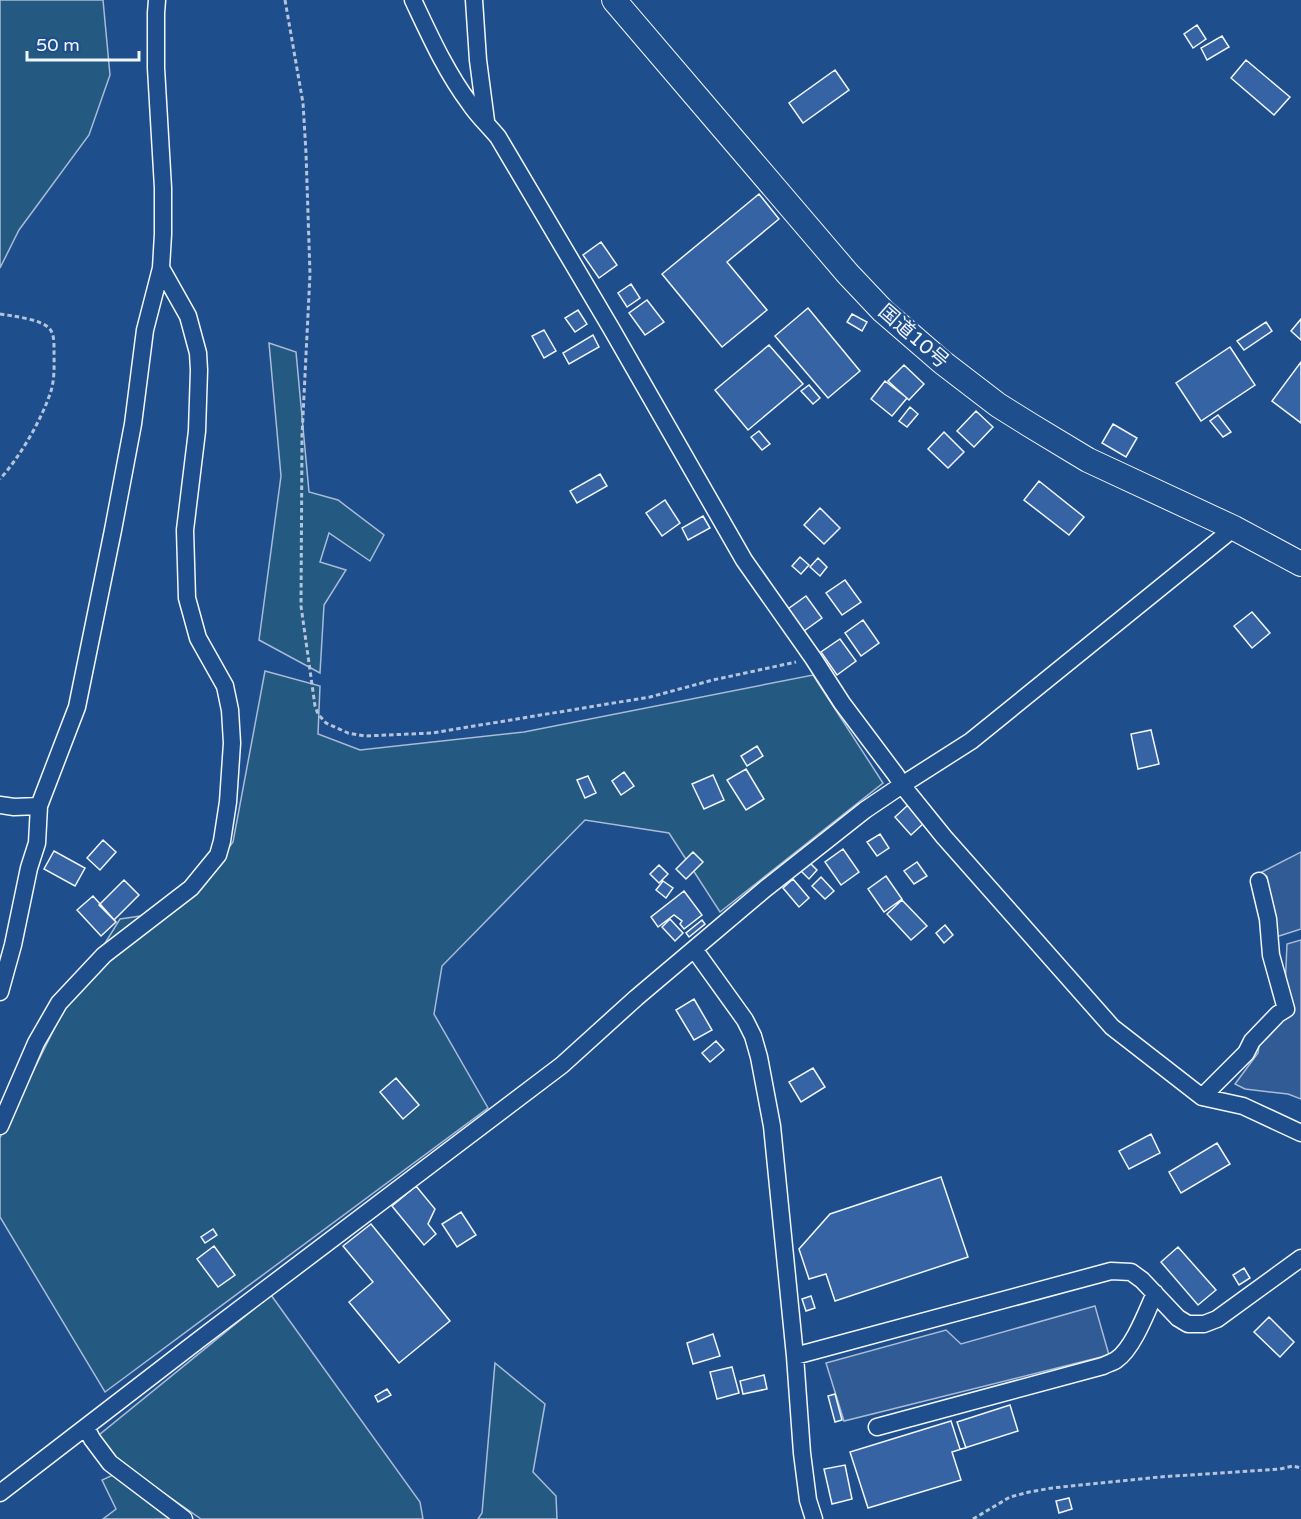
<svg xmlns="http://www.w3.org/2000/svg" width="1301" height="1519" font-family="'Varela Round','Noto Sans JP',sans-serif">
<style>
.green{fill:#245a82;stroke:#a8bbd7;stroke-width:1.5}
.parking{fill:#305b95;stroke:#a8bbd7;stroke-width:1.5}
.building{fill:#3563a3;stroke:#f2f6ff;stroke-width:1.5}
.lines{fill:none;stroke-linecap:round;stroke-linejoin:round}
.minor-casing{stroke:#f2f6ff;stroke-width:19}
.highway-casing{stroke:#f2f6ff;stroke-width:26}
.path{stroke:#b3c4dc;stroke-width:3;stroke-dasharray:4.5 3;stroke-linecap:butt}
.minor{stroke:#1f4e8c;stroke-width:16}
.highway{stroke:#1f4e8c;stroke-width:24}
.labels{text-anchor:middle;stroke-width:4.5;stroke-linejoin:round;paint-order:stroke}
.street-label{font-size:20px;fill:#f2f6ff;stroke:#1f4e8c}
</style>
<rect width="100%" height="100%" fill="#1f4e8c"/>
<path class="green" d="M0 0H103L110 75 89 135 19 230 0 268Z
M269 343 296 352 309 492 338 500 384 535 370 561 329 533 320 562 346 570 324 605 320 673 259 640 281 476Z
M265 671 320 686 318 734 360 750 524 732 813 675 883 783 720 912 669 833 585 820 442 966 434 1014 488 1108 105 1392 0 1217V1138L64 1009 120 919 168 912 201 885 233 842Z
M271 1295 420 1502 423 1519H201L117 1460 99 1435Z
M495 1363 545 1404 533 1472 556 1496 557 1519H478L482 1513Z
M115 1474 174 1519H103L116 1509 102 1480Z"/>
<path class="parking" d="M1301 852V929L1276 937 1260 873Z
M1301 940V1099L1288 1094 1245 1089 1235 1084 1258 1053 1260 1038 1284 1011 1287 944Z
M1095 1306 1109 1355 844 1421 826 1363 946 1330 961 1344Z"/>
<path class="building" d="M1197 25 1206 39 1193 48 1184 34Z
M1222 36 1229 47 1207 60 1201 48Z
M1246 60 1290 97 1274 115 1231 78Z
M835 70 849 90 803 123 789 103Z
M759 194 779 219 727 262 767 310 722 347 662 274Z
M601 242 617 265 599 278 583 255Z
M631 284 640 298 627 307 618 293Z
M647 300 664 322 645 335 629 313Z
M808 308 860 371 828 398 775 336Z
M578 310 587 324 575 332 565 318Z
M852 314 867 322 862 331 847 322Z
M1301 319V340L1291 331Z
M1266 322 1272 331 1244 350 1237 341Z
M544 330 556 351 544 358 532 336Z
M593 335 599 347 569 364 563 353Z
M769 345 803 384 748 430 715 390Z
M1230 347 1255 385 1201 421 1176 383Z
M1301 362V423L1272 401Z
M904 365 924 384 909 400 888 381Z
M885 381 907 398 892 416 871 399Z
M809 385 820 398 813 404 801 391Z
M910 407 918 414 907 427 899 421Z
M976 411 993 427 974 447 957 431Z
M1218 415 1231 432 1223 437 1210 421Z
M1113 424 1137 438 1126 457 1102 443Z
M759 431 770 444 762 450 751 437Z
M944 432 964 452 948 468 928 449Z
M600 474 607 486 577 503 570 491Z
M1039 481 1084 517 1069 535 1024 500Z
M665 500 680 523 662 536 646 513Z
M820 508 840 528 824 544 804 525Z
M703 516 710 528 688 540 682 528Z
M800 557 809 565 801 574 792 566Z
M818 558 827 567 820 576 810 567Z
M845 580 861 602 842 615 826 593Z
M806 596 822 618 804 631 788 609Z
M1252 612 1270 633 1252 648 1234 626Z
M863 620 879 643 861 656 845 633Z
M840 639 856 661 837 675 821 652Z
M1151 730 1159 764 1138 769 1131 734Z
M757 746 763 756 747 766 741 756Z
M746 769 764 799 746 810 727 780Z
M624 772 634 786 621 795 612 781Z
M713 775 724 800 704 809 692 784Z
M588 776 596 793 585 798 577 780Z
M908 805 924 823 911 835 895 817Z
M880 834 889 848 877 856 867 842Z
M103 840 116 852 100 870 87 858Z
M843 849 859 872 841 885 825 862Z
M54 851 85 868 75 886 44 869Z
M693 852 703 862 686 879 676 869Z
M808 861 817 870 809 879 800 870Z
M917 862 927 876 914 884 904 871Z
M659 865 668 874 659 883 650 874Z
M886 876 902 899 884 912 868 889Z
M821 877 834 891 825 899 812 886Z
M793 879 809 898 799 907 783 888Z
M124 880 139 895 114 920 99 905Z
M663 881 673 888 666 898 656 890Z
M684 891 702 915 684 929 680 924 682 921 674 915 658 927 651 917Z
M93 896 116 922 101 936 77 910Z
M902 900 927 926 911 940 887 914Z
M670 919 683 933 675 941 662 927Z
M702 920 705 924 689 937 686 933Z
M945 925 953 935 944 943 936 933Z
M694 999 712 1030 694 1040 676 1010Z
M716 1041 724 1050 710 1062 702 1053Z
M813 1068 825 1087 801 1102 789 1082Z
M396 1078 419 1105 403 1119 380 1092Z
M1151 1134 1160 1153 1129 1169 1119 1151Z
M1217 1143 1230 1164 1181 1193 1169 1172Z
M941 1177 968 1257 835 1301 826 1274 809 1279 799 1249 830 1214Z
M416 1186 435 1209 428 1224 436 1234 424 1245 392 1206Z
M461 1212 476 1235 457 1247 442 1224Z
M371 1224 450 1321 399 1363 349 1302 373 1282 343 1246Z
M213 1229 217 1235 205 1243 201 1237Z
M214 1246 235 1275 218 1287 197 1259Z
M1178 1247 1216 1290 1198 1305 1161 1262Z
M1244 1268 1250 1278 1239 1285 1233 1275Z
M811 1296 815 1308 806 1311 802 1299Z
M1269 1317 1294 1342 1280 1357 1254 1332Z
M713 1334 720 1356 693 1364 687 1343Z
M732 1367 739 1393 717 1399 710 1372Z
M764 1375 767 1389 743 1394 740 1381Z
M387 1389 391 1395 378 1402 375 1396Z
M835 1394 842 1420 835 1422 828 1396Z
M1010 1405 1018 1431 952 1452 961 1480 868 1508 850 1452 951 1421 960 1449 966 1448 957 1422Z
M845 1465 852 1499 832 1504 824 1469Z
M1069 1498 1072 1509 1059 1513 1056 1501Z"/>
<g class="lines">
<defs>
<path id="minor" d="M413 0C430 36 446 72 470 104 478 116 489 126 498 137L611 328 744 560 813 658 842 703 896 775 902 785 944 837 1112 1027 1202 1097 1243 1106 1301 1133
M474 0 478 60 486 121
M0 805 14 807 39 806
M694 949 745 1020 753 1036 759 1057 772 1126 795 1356 802 1453 808 1500 814 1519
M0 992 13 945 29 868 37 843 39 806 77 707 113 530 133 424 145 330 161 268 163 234V188L156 68V13L157 0
M1202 1097 1246 1053 1252 1041 1278 1014 1286 1009 1271 955 1268 919 1259 881
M0 1126 36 1043 59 1003 104 955 191 888 218 855 222 841 228 802 232 743 230 710 225 686 198 638 187 598 185 530 197 431 199 370 198 353 188 316 161 268
M795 1356 1111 1271 1131 1272 1142 1280 1178 1318 1188 1324H1204L1217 1319 1301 1258
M86 1427 92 1439 110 1463 184 1519
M877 1427 1103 1366C1107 1364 1113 1362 1116 1360 1133 1349 1147 1311 1155 1293
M0 1493 200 1339 562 1065 636 998 765 889 865 810 902 785 971 741 1234 528"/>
<path id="highway" d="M614 0 848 274 883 311 942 362 998 405 1030 425 1088 460 1234 528 1301 564"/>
</defs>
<use href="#minor" class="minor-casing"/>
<use href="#highway" class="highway-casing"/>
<path class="path" d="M285 0 303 103 306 153 310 274 302 436 301 606 315 706 318 714 326 723 348 733 365 736 432 733 650 697 713 680 796 662
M0 314C12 316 40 319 49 328 54 333 54 342 54 349 54 363 55 378 51 391 42 419 20 457 0 479
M973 1519 1010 1497 1029 1492 1052 1488 1159 1477 1280 1469 1293 1466 1301 1468"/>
<use href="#minor" class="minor"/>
<use href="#highway" class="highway"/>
</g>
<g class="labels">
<g class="street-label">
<text transform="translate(914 336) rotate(41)" y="7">国道10号</text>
</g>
</g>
<path d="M27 51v9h112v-9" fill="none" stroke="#f2f6ff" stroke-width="3"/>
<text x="36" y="51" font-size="18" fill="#f2f6ff" stroke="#1f4e8c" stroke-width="4.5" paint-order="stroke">50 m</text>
</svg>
